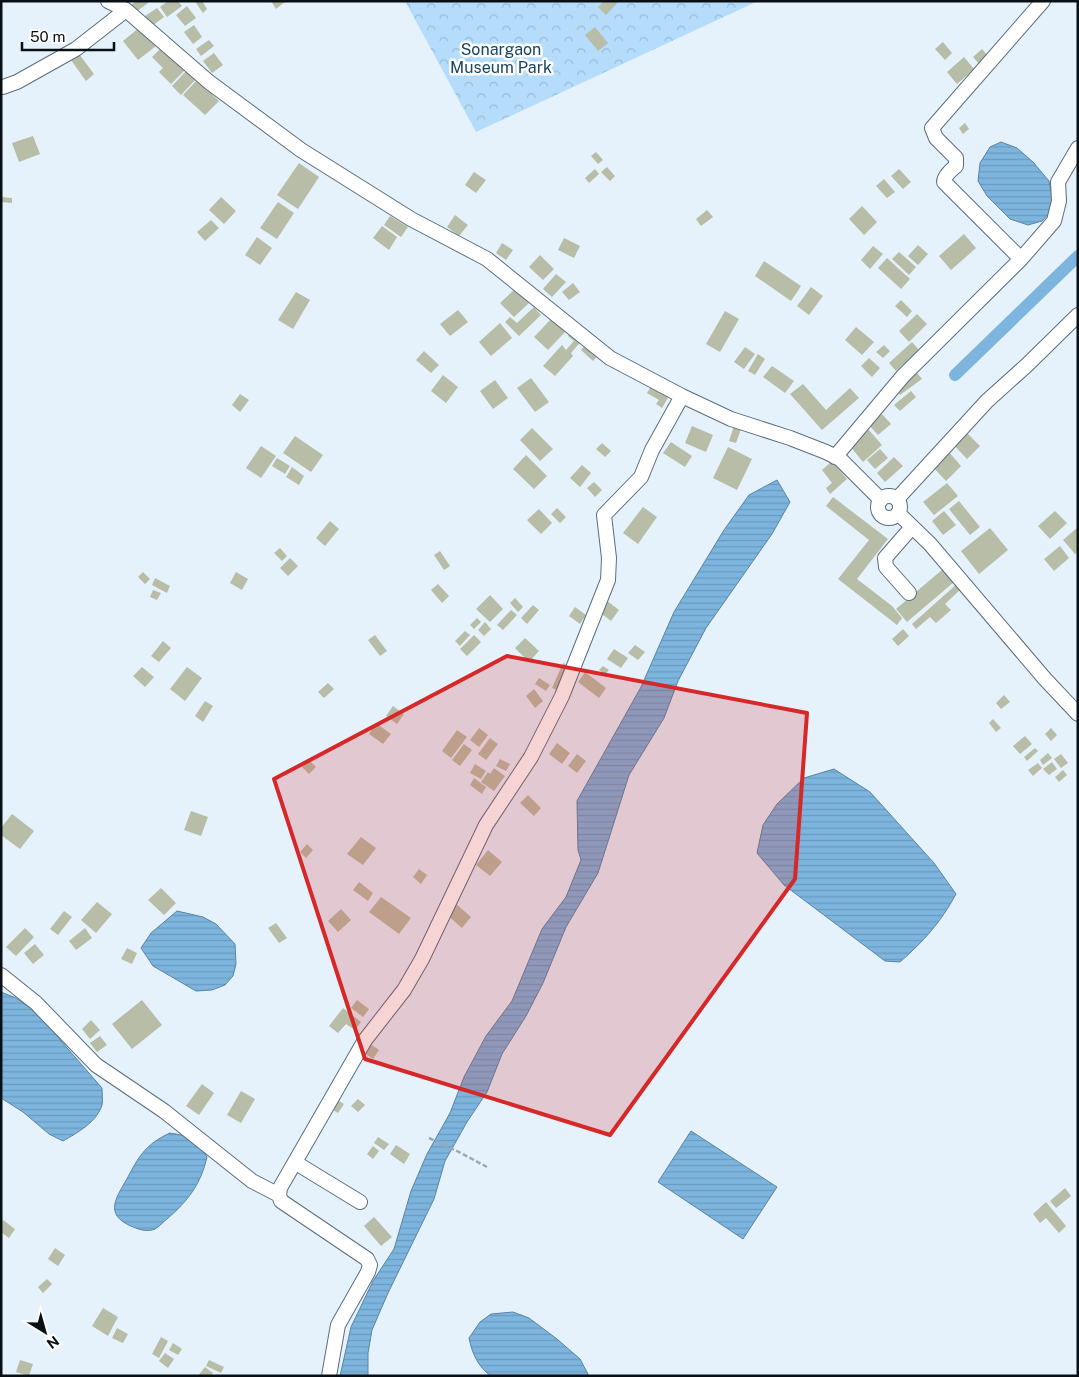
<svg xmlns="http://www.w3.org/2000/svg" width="1079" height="1377" font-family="'Public Sans',sans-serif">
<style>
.park{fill:url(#park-crowns)}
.water{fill:url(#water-rules);stroke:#5a84a2}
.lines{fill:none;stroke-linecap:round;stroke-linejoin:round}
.canal{stroke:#7db5df;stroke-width:12}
.building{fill:#b7bda6}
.minor-casing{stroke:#5b6e7d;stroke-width:16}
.path{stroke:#9da8b1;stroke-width:2.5;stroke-dasharray:5 2.5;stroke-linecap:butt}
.minor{stroke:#fff;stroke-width:14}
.marked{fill:#d62828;fill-opacity:0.2;stroke:#d62828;stroke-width:4;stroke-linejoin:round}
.labels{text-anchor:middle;stroke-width:5;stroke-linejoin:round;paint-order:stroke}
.park-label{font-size:16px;fill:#194461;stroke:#fdfdfd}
</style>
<defs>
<pattern id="park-crowns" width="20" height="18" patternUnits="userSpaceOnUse" patternTransform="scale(1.25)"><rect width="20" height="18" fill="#b5dcfa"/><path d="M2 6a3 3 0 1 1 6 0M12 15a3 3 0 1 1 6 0" fill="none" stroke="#9abcd5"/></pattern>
<pattern id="water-rules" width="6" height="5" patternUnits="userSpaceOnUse" patternTransform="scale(1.25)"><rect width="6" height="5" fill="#7db5df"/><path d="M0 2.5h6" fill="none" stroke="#6b9bbe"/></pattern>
</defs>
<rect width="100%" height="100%" fill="#e5f2fc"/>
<path class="park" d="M405 1H758L476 132Z"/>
<path class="water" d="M1001 142 1017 148 1033 162 1049 181 1053 200 1050 212 1042 221 1028 225 1010 219 987 196 978 181 980 163 990 147Z
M777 480 790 502 772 534 706 628 678 681 664 718 629 775 598 873 566 927 543 983 526 1016 502 1054 487 1092 467 1122 445 1161 434 1199 388 1293 372 1330 368 1353V1376H340L351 1327 373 1281 394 1249 411 1191 427 1154 450 1113 464 1077 486 1036 512 1001 542 929 566 897 581 860 578 850 577 801 641 687 674 612 724 530 749 495Z
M834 769 870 792 934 863 956 894C941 922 924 941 900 962L885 961 784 885 757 853 763 825 777 804 804 778Z
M177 911 203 917 216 924 235 944 236 964 233 976 225 985 212 990 196 991 153 966 141 948 151 933Z
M1 992 16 998 43 1017 61 1041 102 1088C102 1093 103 1100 102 1105 97 1122 77 1133 63 1141L49 1134 23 1112 1 1098Z
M691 1131 777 1187 743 1239 658 1182Z
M170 1133C190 1136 196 1140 207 1157 201 1184 188 1201 167 1219 163 1222 159 1227 155 1229 148 1232 140 1230 133 1227 101 1214 118 1196 129 1175 140 1154 148 1143 170 1133Z
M513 1312 529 1318 557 1339 580 1359 588 1374 587 1376H491C478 1367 472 1353 469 1338L480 1322 491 1314Z"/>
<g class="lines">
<path class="canal" d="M955 375 1078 256"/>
</g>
<path class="building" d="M136 1H147L148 3 136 12 131 5Z
M168 1H178L182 6 167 17 160 7Z
M198 1H202L207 9 203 13 196 3Z
M271 1H286L276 9Z
M604 1H619L606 15 598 7Z
M187 6 196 18 185 26 176 15Z
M157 8 164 17 152 26 145 16Z
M194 25 202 37 193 44 184 32Z
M140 27 156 46 138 60 123 41Z
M595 27 608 43 598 51 585 35Z
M209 40 214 46 201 56 196 49Z
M943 42 952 53 945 60 935 49Z
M162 47 186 69 171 84 159 72 163 68 152 57Z
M982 49 988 56 979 64 973 57Z
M76 50 94 74 86 81 68 56Z
M214 53 223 65 212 73 203 61Z
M964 57 974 69 957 84 947 72Z
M188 69 197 78 181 95 172 86Z
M197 80 219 101 205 115 183 95Z
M965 123 969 129 963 134 959 128Z
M33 136 40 154 19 162 12 143Z
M596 152 603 160 598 164 591 156Z
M299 163 319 177 298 209 277 195Z
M607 167 615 176 610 181 601 172Z
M595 169 599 174 589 183 585 178Z
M899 169 911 182 903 189 891 176Z
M474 172 486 180 476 193 465 185Z
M884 179 895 192 887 198 876 186Z
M1 197 12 198V203L1 202Z
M221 197 236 211 224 224 209 210Z
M278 202 294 213 277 239 260 228Z
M862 206 877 222 864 235 849 219Z
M707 210 713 217 701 226 696 219Z
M455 215 468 225 459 236 447 227Z
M390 216 408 227 401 237 384 225Z
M211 220 219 228 205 241 197 232Z
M382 226 397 237 389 250 373 238Z
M964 234 976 248 951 270 939 256Z
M257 237 272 248 260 265 245 255Z
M564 238 580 246 574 258 558 250Z
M502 243 513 250 506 260 496 253Z
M918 245 928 254 918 265 908 256Z
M873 246 883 254 870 269 861 260Z
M899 252 916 267 909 275 892 259Z
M540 255 554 269 543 280 529 267Z
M887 258 910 279 901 289 878 268Z
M764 261 801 286 791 301 755 276Z
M556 274 566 282 552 297 543 289Z
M573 283 580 292 569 300 562 292Z
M811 287 823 296 809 315 797 306Z
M516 288 530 302 514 317 500 303Z
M296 292 310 300 293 329 278 320Z
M901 300 912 311 907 317 895 306Z
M534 307 541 315 519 336 505 322 510 317 517 323Z
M458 310 468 322 450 336 440 324Z
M725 311 739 319 720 352 706 344Z
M917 314 927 324 909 342 899 331Z
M552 318 566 331 548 350 534 337Z
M500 323 512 338 491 356 479 342Z
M856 327 874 342 862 355 845 340Z
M573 330 583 339 571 353 573 356 555 376 543 366 562 345 566 350 574 341 568 336Z
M912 342 919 350 896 371 889 363Z
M587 343 599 354 593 361 581 350Z
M884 345 890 351 883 358 876 352Z
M745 347 755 354 744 369 734 362Z
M424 351 439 365 431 373 416 360Z
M758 354 765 359 755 375 748 371Z
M869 358 880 368 872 377 861 366Z
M772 366 794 381 785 393 763 377Z
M917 373 922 379 900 395 896 390Z
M443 375 458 387 446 403 431 391Z
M531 378 549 402 535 412 517 388Z
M495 380 508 398 493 409 480 391Z
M653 383 670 394 662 408 656 404 659 400 647 393Z
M803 384 826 410 850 388 859 398 822 430 790 394Z
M911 391 916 397 900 411 894 405Z
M240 394 249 400 240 412 232 405Z
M882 414 891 424 878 435 869 425Z
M735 423 742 426 736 443 729 441Z
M692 426 713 435 706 452 685 443Z
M532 428 553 449 540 461 520 440Z
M868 429 882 445 863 462 849 445Z
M965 431 980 446 967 459 952 443Z
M295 436 323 455 311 472 283 453Z
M671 442 692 456 685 467 663 453Z
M602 443 611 451 605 457 596 449Z
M261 446 276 456 261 478 246 468Z
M728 447 752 459 737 490 713 478Z
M880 449 888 458 875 469 867 460Z
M948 451 961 466 946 481 932 466Z
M526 455 547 476 534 489 513 469Z
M894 457 903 466 885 482 877 473Z
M277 458 290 466 285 474 272 466Z
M832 461 847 479 830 494 826 488 832 483 822 470Z
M582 465 591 473 580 487 570 478Z
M292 467 304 476 299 485 286 477Z
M594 482 602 490 595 497 587 488Z
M947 483 958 496 934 515 923 502Z
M833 497 888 539 857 579 892 606 902 618 897 625 838 579 869 540 826 506Z
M959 501 980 527 970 535 949 509Z
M643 507 657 517 638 544 623 533Z
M557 508 566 517 560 523 551 514Z
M539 509 552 523 541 534 527 520Z
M944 511 956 525 943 535 932 521Z
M1055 511 1067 523 1050 539 1038 526Z
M330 521 339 529 325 546 316 538Z
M1078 527V552L1075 554 1063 540Z
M990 528 1008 550 979 574 961 551Z
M1060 546 1069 558 1054 571 1044 559Z
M280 548 287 556 282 561 274 553Z
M440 551 450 566 444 570 434 555Z
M290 558 298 566 288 576 280 568Z
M943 569 954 582 907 622 896 609Z
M143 572 150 579 145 584 138 577Z
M236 572 248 579 242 590 230 583Z
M155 578 170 586 167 593 152 585Z
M958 583 962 588 945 604 951 610 936 623 930 617 916 629 912 624Z
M438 584 449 596 442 603 431 590Z
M153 590 161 593 157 600 150 597Z
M490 595 503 609 490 622 476 609Z
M515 598 523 607 518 612 510 603Z
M606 600 619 610 611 621 598 611Z
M533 605 539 610 527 624 521 618Z
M575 607 586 615 580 624 569 616Z
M511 610 517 615 503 630 497 625Z
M477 618 481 622 474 629 470 625Z
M485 622 491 629 484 636 478 630Z
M903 629 909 636 898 646 892 639Z
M465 631 470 635 460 646 455 641Z
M375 635 387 651 380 656 368 640Z
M474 635 481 642 467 656 460 649Z
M525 638 539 651 529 662 515 648Z
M163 641 171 648 159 662 151 656Z
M635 645 645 652 638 660 628 653Z
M614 649 628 658 621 668 607 659Z
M563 663 570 666 560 691 552 688Z
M603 666 609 670 605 675 599 670Z
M142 667 154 677 145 687 133 676Z
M187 667 202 678 185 701 170 689Z
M585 672 606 688 599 698 578 682Z
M539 678 550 685 546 691 535 684Z
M328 683 334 689 324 698 318 692Z
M534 689 543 701 535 708 526 696Z
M1004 695 1010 702 1001 709 996 703Z
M205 701 213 706 203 722 195 716Z
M393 706 404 714 397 724 386 716Z
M993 719 1001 728 996 732 989 723Z
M376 723 391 734 383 744 369 734Z
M479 728 488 735 479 747 470 740Z
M1051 728 1057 735 1051 741 1045 734Z
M457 730 467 737 451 758 442 751Z
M1025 736 1032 744 1020 754 1013 746Z
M490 738 498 744 486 760 478 754Z
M557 743 570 753 562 764 549 754Z
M464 744 472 750 460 766 452 760Z
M1035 748 1038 751 1027 761 1024 757Z
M1048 753 1052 758 1043 765 1040 760Z
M577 754 586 761 577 773 568 766Z
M1061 754 1068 763 1061 768 1054 759Z
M500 759 510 764 506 771 496 766Z
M309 760 316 767 309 774 302 767Z
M1052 762 1057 769 1049 775 1043 769Z
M1038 763 1042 768 1033 776 1028 770Z
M475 764 486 771 481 779 470 773Z
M494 768 505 776 494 791 481 782 488 772 490 774Z
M1063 770 1067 775 1059 782 1055 777Z
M474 778 486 787 482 794 470 785Z
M528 795 541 808 534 816 520 803Z
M191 811 208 817 201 836 184 830Z
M12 814 34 831 20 849 1 835V828Z
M361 837 376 848 363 865 347 854Z
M307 844 313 850 306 858 300 852Z
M488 850 502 862 490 876 476 865Z
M419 869 427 875 421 884 413 877Z
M359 882 373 893 368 901 353 890Z
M161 888 176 903 164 915 148 900Z
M381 897 411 918 399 934 369 912Z
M97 902 112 914 96 933 81 920Z
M455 903 471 917 462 928 446 914Z
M341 909 351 920 338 932 328 921Z
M64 911 72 917 58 935 50 929Z
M276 923 287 938 279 943 268 928Z
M25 928 34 937 16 956 6 947Z
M85 928 92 938 76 950 69 941Z
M35 944 44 955 33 964 24 953Z
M127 948 137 953 132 964 121 959Z
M142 1000 162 1025 132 1049 112 1024Z
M357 1000 369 1009 363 1017 351 1008Z
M343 1008 361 1022 355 1030 346 1024 338 1033 329 1026Z
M91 1020 100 1030 90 1039 82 1029Z
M100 1036 107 1045 97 1052 90 1043Z
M366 1041 379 1050 373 1059 360 1050Z
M202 1084 214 1093 199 1115 186 1106Z
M241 1091 255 1099 241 1123 227 1115Z
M334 1098 344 1104 338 1113 328 1107Z
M358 1099 365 1105 358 1112 351 1106Z
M378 1137 389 1144 384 1150 374 1143Z
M396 1145 410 1154 404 1164 390 1154Z
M373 1146 379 1151 373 1159 367 1154Z
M1065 1188 1071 1196 1056 1208 1050 1201Z
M1046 1202 1066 1226 1059 1233 1046 1218 1040 1223 1033 1214Z
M374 1217 392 1237 381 1246 364 1226Z
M3 1220 15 1229 9 1238 1 1232Z
M55 1248 65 1255 58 1266 48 1259Z
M47 1279 52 1284 43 1293 38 1287Z
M103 1308 118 1317 108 1336 92 1326Z
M117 1328 128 1334 123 1343 112 1338Z
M161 1337 168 1341 159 1358 152 1354Z
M173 1343 182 1349 178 1355 169 1350Z
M165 1353 174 1359 168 1368 159 1361Z
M20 1360 33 1364 29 1376 16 1372Z
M209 1360 224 1367 221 1373 206 1366Z
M205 1367 213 1373 211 1376H198Z"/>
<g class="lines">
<defs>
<path id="minor" d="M108 1 126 10 209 82 301 150 411 219 487 259 610 358 682 396 731 419 790 438 826 452 840 459 881 500
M3 87 17 82 76 49 126 10
M1021 259 944 182C944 176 951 170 956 166V158L936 138 932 128 1043 1
M835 457 903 376 1021 259 1054 221 1059 201 1058 182 1078 148
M878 507a11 11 0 1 1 22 0a11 11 0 1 1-22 0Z
M897 499 987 401 1027 365 1078 315
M898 513 930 544 1045 679 1078 714
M909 593 886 567 885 558 912 527
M1 975 36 1003 96 1065 164 1111 252 1181 279 1195
M296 1163 360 1202
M329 1376 338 1325 368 1272 370 1265 367 1259 281 1201 279 1195 280 1188 365 1040 404 990 422 959 486 825 531 757 562 696 608 580 609 558 604 515 641 477 652 450 682 396"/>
</defs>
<use href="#minor" class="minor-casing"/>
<path class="path" d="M429 1138 457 1151 487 1167"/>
<use href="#minor" class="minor"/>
</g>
<path class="marked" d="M507 656 807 713 795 879 610 1135 365 1059 274 779Z"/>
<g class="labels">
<g class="park-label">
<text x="501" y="55">Sonargaon<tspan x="501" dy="18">Museum Park</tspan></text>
</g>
</g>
<rect width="1079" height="1377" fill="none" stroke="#081015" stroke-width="5"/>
<g transform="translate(45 1332) rotate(143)" stroke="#fdfdfd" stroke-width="4" paint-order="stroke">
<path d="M0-4L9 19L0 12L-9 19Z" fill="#081015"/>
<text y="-8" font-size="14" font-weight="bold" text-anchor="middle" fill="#081015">N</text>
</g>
<path d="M22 42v8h92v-8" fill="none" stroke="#081015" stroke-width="2.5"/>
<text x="30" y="42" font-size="15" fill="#081015" stroke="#fdfdfd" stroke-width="4" paint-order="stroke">50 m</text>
</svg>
